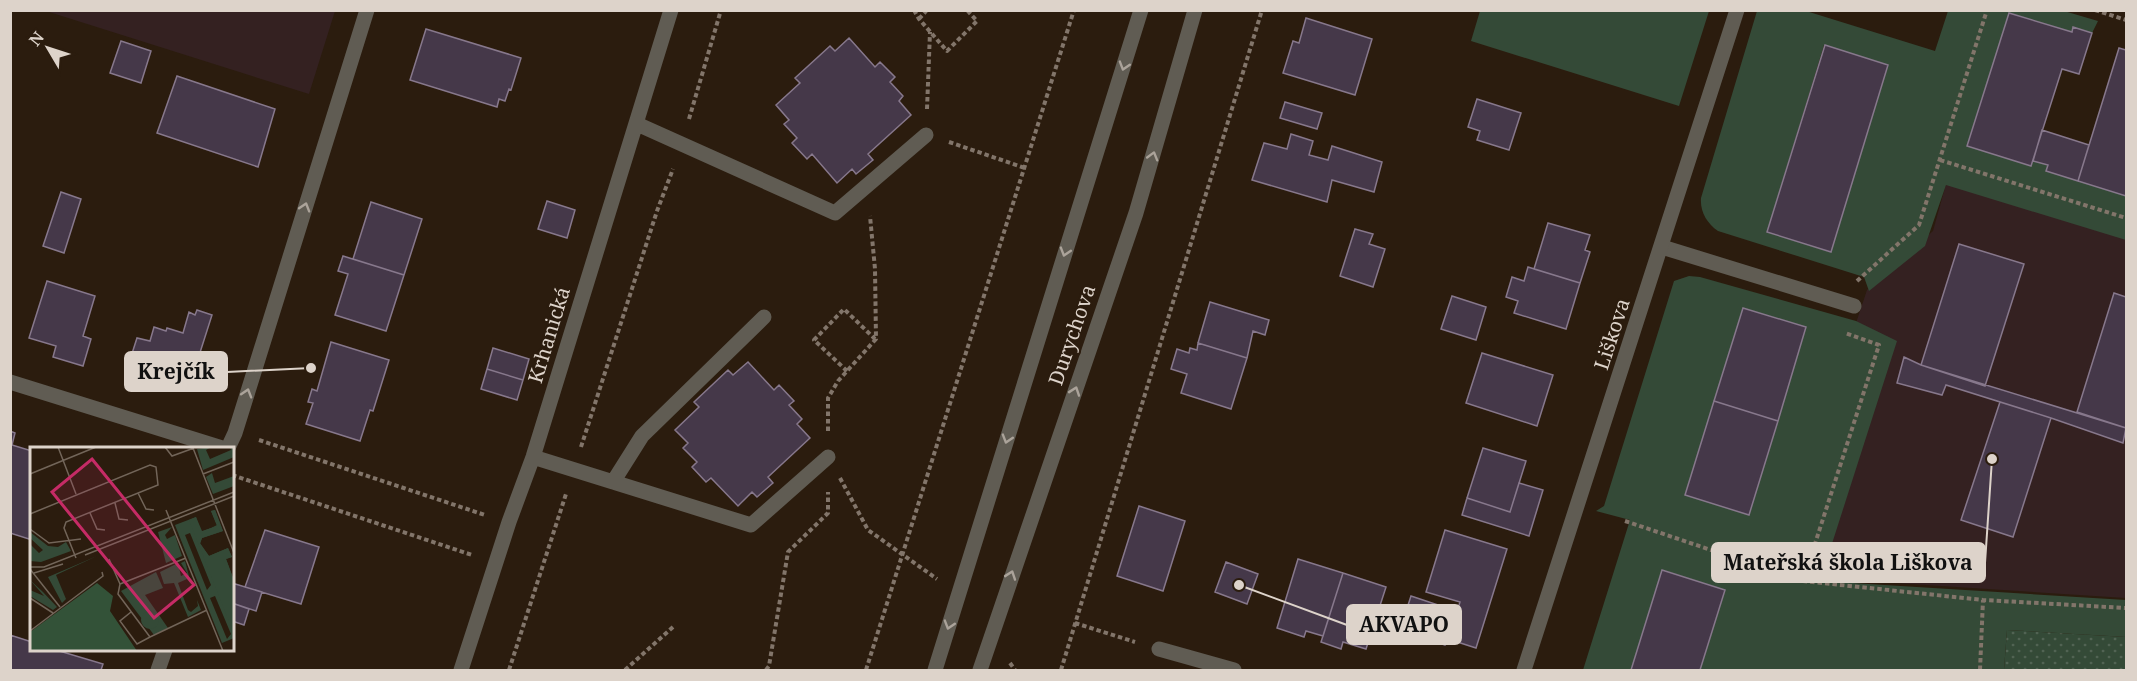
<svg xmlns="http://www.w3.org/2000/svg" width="2137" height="681" font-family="'Noto Serif',serif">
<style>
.education{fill:#342121}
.green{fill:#344a37;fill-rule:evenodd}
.park{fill:url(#park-dots)}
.building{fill:#453849;stroke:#87788c;stroke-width:1.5}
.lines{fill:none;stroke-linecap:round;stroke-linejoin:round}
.path{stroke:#82756a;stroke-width:4;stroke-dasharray:4.5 3;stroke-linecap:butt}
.service{stroke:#605c53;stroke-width:15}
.minor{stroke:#605c53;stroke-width:15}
.tertiary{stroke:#605c53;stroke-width:15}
.oneway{stroke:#aba39a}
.labels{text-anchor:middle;stroke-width:4.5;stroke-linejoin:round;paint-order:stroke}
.street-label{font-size:20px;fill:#ddd3ca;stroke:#2b1c0e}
.inset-road{fill:none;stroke:#726559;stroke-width:1.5}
.view{fill:#c52b66;fill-opacity:0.15;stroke:#c52b66;stroke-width:3}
.inset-edge{fill:none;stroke:#ddd3ca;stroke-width:3}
.leader{fill:none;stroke:#ddd3ca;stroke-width:2}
.callout-dot{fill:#ddd3ca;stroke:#2b1c0e;stroke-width:2}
.callout{fill:#ddd3ca;stroke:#ddd3ca;stroke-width:2}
.callout-label{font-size:21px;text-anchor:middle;font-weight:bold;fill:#111}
</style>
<defs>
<pattern id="park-dots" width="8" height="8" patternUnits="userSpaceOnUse" patternTransform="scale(1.5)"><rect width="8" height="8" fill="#344a37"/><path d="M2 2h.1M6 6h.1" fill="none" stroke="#516353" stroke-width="1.8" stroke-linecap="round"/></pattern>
</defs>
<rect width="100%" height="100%" fill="#2b1c0e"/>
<path class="education" d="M46 11H335L309 94Z
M1946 184 2126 239V598L1817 578 1856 323 1867 290 1933 231Z"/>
<path class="green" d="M1480 11V10L1709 11 1679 106 1471 41Z
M1757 11H1806L1935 51 1948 11H2064L2098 21 2092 33 2073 27 2072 32 2009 13 1967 146 2031 166 2033 161 2048 165 2047 171 2126 196V240L1946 185 1925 246 1869 291 1864 277 1718 231C1707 223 1700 212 1701 198ZM1824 45 1888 65 1830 252 1767 232Z
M1689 276 1700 277 1856 321 1897 341 1820 581 2126 600V637L2007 630 2004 670H1700L1725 590 1663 570 1631 670H1583L1630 520 1596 511 1604 506 1674 281ZM1743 308 1806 327 1748 514 1685 495Z"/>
<path class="park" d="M2007 630 2126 637V670H2004Z"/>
<path class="building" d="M2009 13 2072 32 2073 27 2092 33 2079 74 2062 69 2031 166 1967 146Z
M1306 18 1372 39 1355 95 1283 73 1293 41 1299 43Z
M426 29 521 58 511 90 509 89 505 101 499 99 497 107 410 80Z
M849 38 875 67 880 62 895 77 890 82 903 96 899 101 911 115 868 154 873 160 856 174 852 169 837 183 812 154 807 159 792 143 797 138 784 124 789 120 776 105 800 83 795 78 830 46 835 51Z
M121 41 151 51 141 83 110 73Z
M1825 45 1888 65 1831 252 1767 232Z
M2119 48 2126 50V196L2078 181Z
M177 76 275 109 258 167 157 133Z
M1477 99 1521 113 1509 150 1477 140 1480 131 1468 127Z
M1285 102 1322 113 1317 129 1280 118Z
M2042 130 2089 145 2078 181 2046 171 2048 165 2033 161Z
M1291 134 1313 141 1309 155 1328 160 1332 146 1382 162 1374 192 1332 180 1327 202 1252 180 1264 143 1287 149Z
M61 192 81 199 64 253 43 246Z
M547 201 575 210 567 238 538 229Z
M371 202 422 219 404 275 353 259Z
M1548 223 1590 235 1585 250 1590 252 1580 283 1534 269Z
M1355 229 1373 234 1369 244 1385 249 1373 287 1340 276Z
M1959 244 2024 264 1985 386 1921 365Z
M343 256 404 275 386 331 335 315 348 274 338 271Z
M1528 267 1580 283 1566 329 1514 313 1518 301 1506 297 1512 277 1524 281Z
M47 281 95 296 83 336 91 339 83 366 53 357 56 346 29 338Z
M2114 293 2126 297V428L2077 412Z
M1452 296 1486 307 1476 340 1441 329Z
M1210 302 1269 320 1265 335 1253 331 1247 358 1198 343Z
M1743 308 1806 327 1778 421 1714 401Z
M197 310 212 315 189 387 128 366 137 338 150 341 154 327 166 331 167 328 183 333 189 312 195 315Z
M331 342 389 360 373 411 370 410 360 441 306 424 313 403 308 402 312 389 317 391Z
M1198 343 1247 358 1231 409 1181 393 1187 374 1171 369 1177 349 1189 353 1190 348 1197 350Z
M493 348 529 359 523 380 487 369Z
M1482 353 1553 375 1537 426 1466 403Z
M1904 357 1921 365 2126 428 2123 443 2051 418 1946 385 1942 395 1897 383Z
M748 362 774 390 779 385 794 401 789 405 802 419 797 424 810 438 768 477 773 483 757 497 752 492 738 506 711 478 706 482 692 467 697 462 683 448 688 443 675 430 699 407 694 402 728 370 733 375Z
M487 369 523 380 517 400 481 389Z
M1714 401 1778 421 1749 515 1685 495Z
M2000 402 2051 418 2013 537 1961 520Z
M10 431 15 433 12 445 32 451V540L10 533Z
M1483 448 1526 461 1510 512 1467 498Z
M1519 483 1543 490 1529 536 1462 515 1467 498 1510 512Z
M1139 506 1185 521 1163 591 1117 576Z
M265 530 319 547 301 604 245 587Z
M1445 530 1507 549 1476 648 1448 639 1460 602 1426 592Z
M1298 559 1343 573 1323 636 1306 631 1304 637 1277 628Z
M1226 562 1258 574 1247 604 1215 592Z
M1662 570 1725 590 1700 670H1631Z
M1343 573 1386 587 1366 649 1343 642 1341 649 1321 642Z
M232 583 262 592 256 611 232 603Z
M1411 596 1456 611 1445 645 1400 630Z
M232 603 249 609 244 625 232 621Z
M10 635 32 642V650H56L103 664 101 670H10Z"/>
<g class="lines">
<path class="path" d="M914 10 919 19 947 51 977 21 967 10
M2095 10 2126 20
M919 19 927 10
M927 109 930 32
M689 119 721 10
M949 142 1025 168
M1940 160 2126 218
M1857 281 1919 225 1987 10
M847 371 814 340 844 309 875 339
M828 431V398L838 381 876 339 875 269 870 216
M259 440 485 515
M581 447 657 211 673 169
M232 475 472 555
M840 478 868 530 937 579
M1625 521 1803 581 1983 600 2126 608
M1803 581 1879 345 1845 333
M1075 623 1135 642
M1010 663 1015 670
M509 670 566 494
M625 670 674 626
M766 670 769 666 788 552 828 513V492
M866 670 1074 10
M1061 670 1262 10
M1980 670 1983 600"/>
<path class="service" d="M1662 247 1854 306"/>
<path class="minor" d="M637 124 835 213 926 135
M10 382 222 448
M228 448 235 433 367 10
M533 457 751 525 828 457
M613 482 642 436 764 317
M1159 649 1234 670
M158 670 165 650
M461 670 509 522 533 457 671 10
M1524 670 1737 10"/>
<path class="tertiary" d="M935 670 1141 10
M980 670 1136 213 1195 10"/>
</g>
<defs><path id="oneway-chevron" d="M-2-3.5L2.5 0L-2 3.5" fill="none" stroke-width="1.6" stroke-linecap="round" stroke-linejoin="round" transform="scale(1.5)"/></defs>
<g class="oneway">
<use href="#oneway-chevron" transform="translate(1124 66) rotate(107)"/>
<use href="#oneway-chevron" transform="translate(1153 156) rotate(-74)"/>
<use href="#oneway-chevron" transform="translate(305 207) rotate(-73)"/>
<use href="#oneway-chevron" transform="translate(1065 252) rotate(107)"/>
<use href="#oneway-chevron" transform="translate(1075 391) rotate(-71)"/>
<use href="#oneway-chevron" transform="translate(247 393) rotate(-73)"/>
<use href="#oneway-chevron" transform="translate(1007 439) rotate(107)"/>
<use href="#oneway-chevron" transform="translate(1011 575) rotate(-71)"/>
<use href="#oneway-chevron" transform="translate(949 625) rotate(107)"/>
</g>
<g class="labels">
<g class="street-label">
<text transform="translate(1612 334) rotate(-72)" y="7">Liškova</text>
<text transform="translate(549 335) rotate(-73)" y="7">Krhanická</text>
<text transform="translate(1072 335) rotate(-71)" y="7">Durychova</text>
</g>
</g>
<g transform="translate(30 447)">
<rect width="204" height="204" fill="#2b1c0e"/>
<path d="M181 0 176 3 180 12 201 3 200 0H204V10L173 23 167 2ZM182 26 185 36 204 29V39L183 47 176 30ZM185 63 193 84 172 91 170 97 179 109 198 101 202 110 196 112 204 133V191L192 196 145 78 166 70 171 85 181 81 187 78 181 64ZM160 86 181 138 177 143 155 88ZM185 149 201 187 197 192 180 151ZM142 80 135 88 137 92 145 88 152 109 136 116 128 85ZM0 85 18 99 28 100 36 95 41 104 11 115 0 114V97L9 106 13 103 0 91ZM67 109 26 128 36 152 32 156 18 130ZM155 114 161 137 157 132 148 136 158 163 161 165 168 159 167 153 171 163 158 170 144 136 134 137 130 125 148 116 151 129 157 126 151 116ZM126 125 133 141 115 148 138 181 124 188 91 144ZM0 133 13 145 27 160 23 163 0 149V143L14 149Z" fill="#344a37" fill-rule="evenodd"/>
<path d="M67 136 83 149 80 164 107 204H0V185Z" fill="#335238"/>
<path d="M185 63 193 84 172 91 170 96 179 109 198 101 202 110 196 112 204 134V187L159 73 166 70 172 84 187 79 181 64ZM111 173a9 9 0 1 1 18 0a9 9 0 1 1-18 0Z" fill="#344a37"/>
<path class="inset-road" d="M28 0 46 47M135 0 142 9 164 1M163 1 204 106M0 27 66 0M173 27 204 15M108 46 116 62 124 63M85 56 89 72 98 73M136 63 193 204M60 66 67 82 75 83M0 67 120 18 126 20 128 38 36 75 34 81 46 111M0 82 19 96 51 92M55 108 204 49M79 112 90 137M0 120H14L204 45M0 122 30 160M4 126 33 117M90 137 88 147 120 190 177 163M90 137 156 111M0 151 23 166M101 165 90 174 107 197 120 190M0 184 73 129 72 125"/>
<path class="view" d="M62 12 164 138 124 171 22 45Z"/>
<rect width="204" height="204" class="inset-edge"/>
</g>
<path class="leader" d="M311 368L227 372M1992 459L1985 563M1239 585L1347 625"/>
<g class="callout-dot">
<circle cx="311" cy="368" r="6"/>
<circle cx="1992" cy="459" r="6"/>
<circle cx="1239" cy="585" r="6"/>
</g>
<g class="callout">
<rect x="125" y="352" width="102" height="39" rx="6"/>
<rect x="1712" y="543" width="273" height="39" rx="6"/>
<rect x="1347" y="605" width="114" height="39" rx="6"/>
</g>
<g class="callout-label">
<text x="176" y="379">Krejčík</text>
<text x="1848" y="570">Mateřská škola Liškova</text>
<text x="1404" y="632">AKVAPO</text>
</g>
<rect width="2137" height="681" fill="none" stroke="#ddd3ca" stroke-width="24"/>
<g transform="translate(48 48) rotate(309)" stroke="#2b1c0e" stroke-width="4.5" paint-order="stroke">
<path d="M0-4.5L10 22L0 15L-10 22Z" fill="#ddd3ca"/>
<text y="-9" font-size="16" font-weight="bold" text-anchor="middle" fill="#ddd3ca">N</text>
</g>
</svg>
